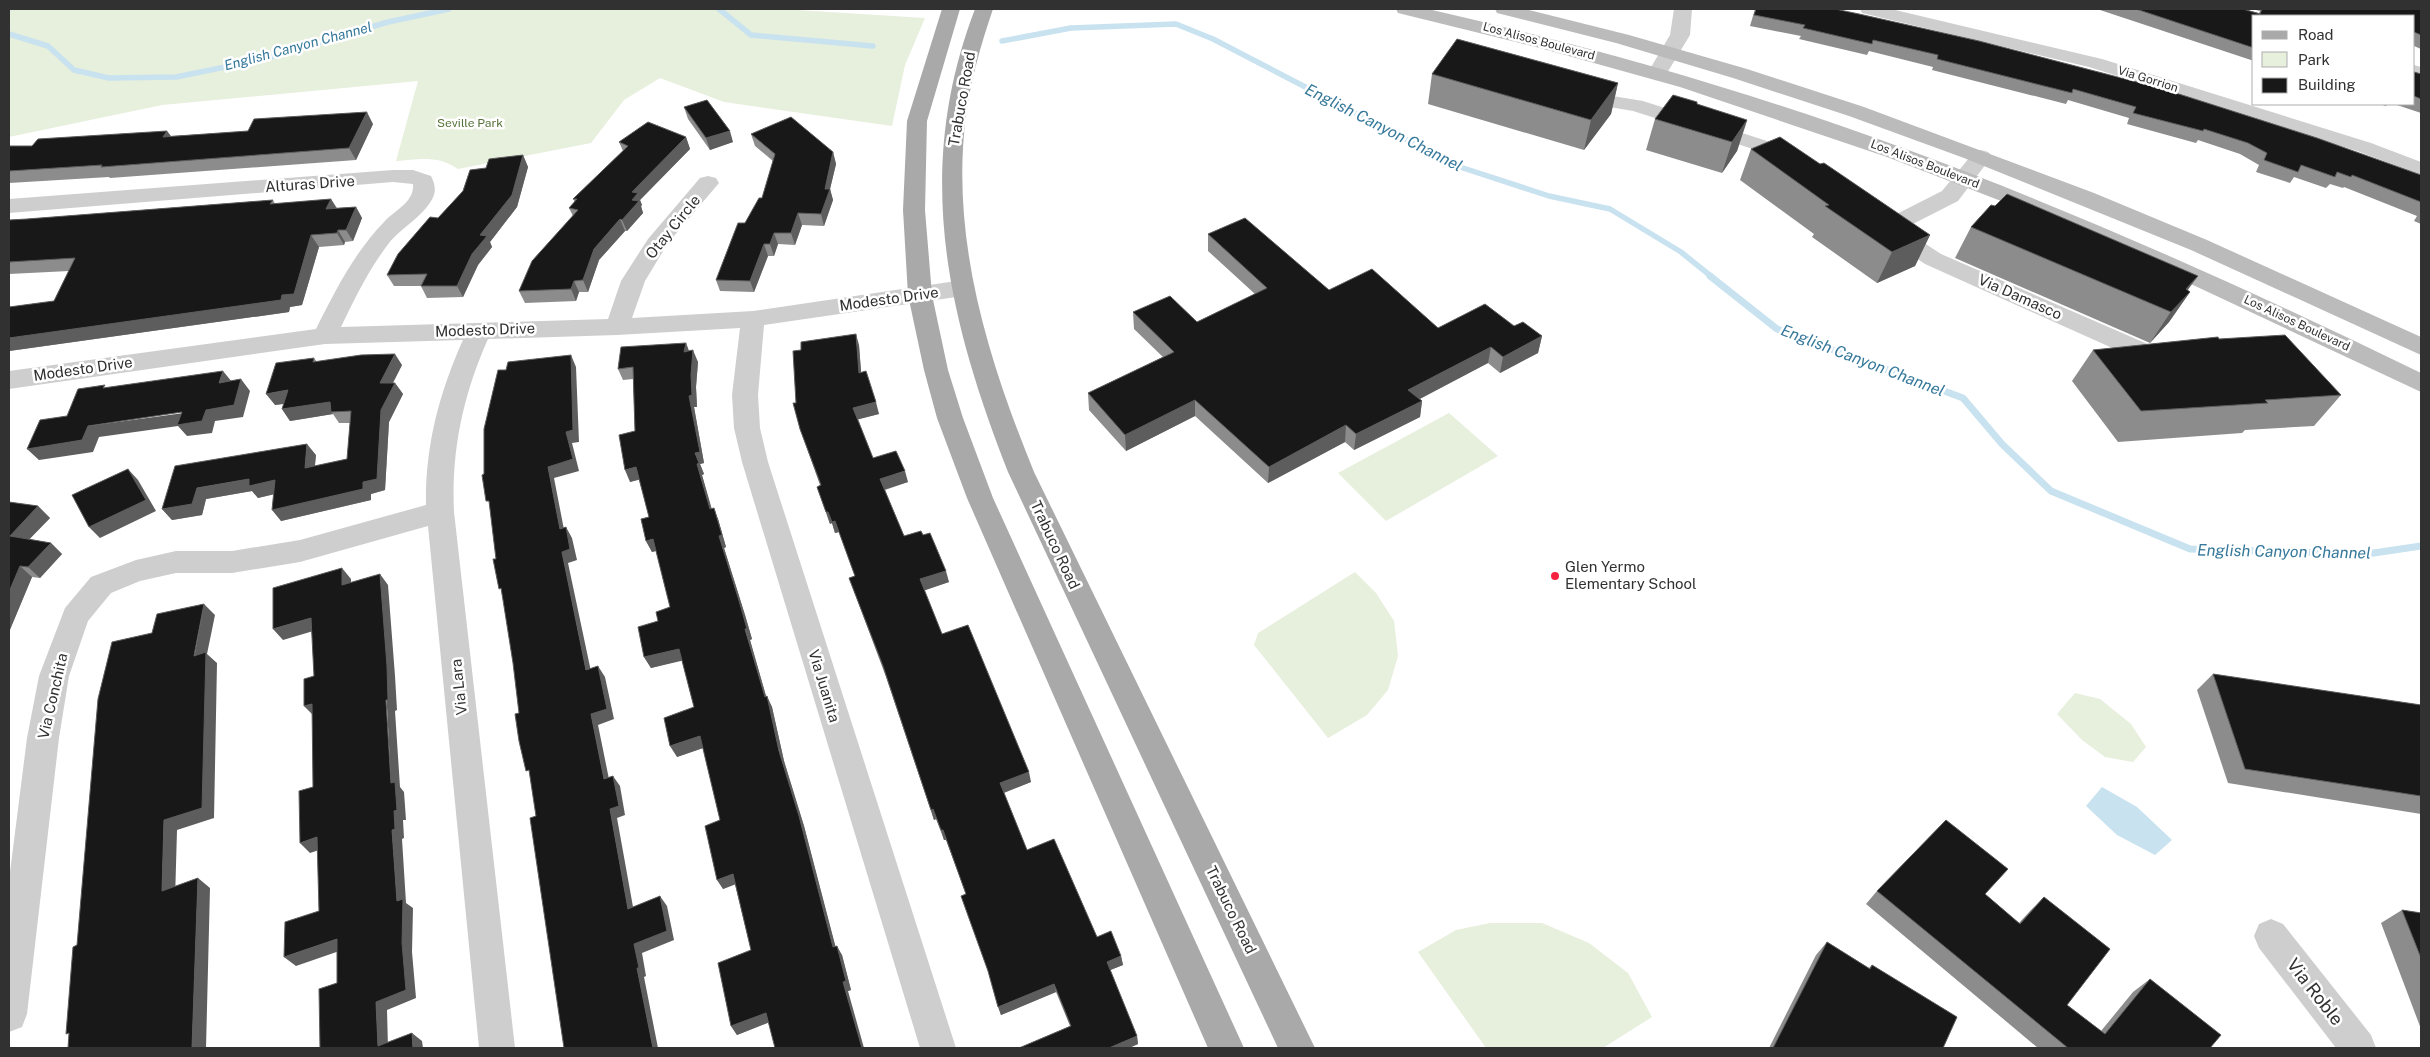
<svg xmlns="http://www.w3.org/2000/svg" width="2430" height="1057" font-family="'Public Sans',sans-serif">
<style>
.green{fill:#e7efdd}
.water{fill:#c8e2f0}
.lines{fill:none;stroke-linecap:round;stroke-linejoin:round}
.stream-far1{stroke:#c8e2f0;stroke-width:5.5}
.stream{stroke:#c8e2f0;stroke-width:7}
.minor{fill:#cecece;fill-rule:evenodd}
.secondary{fill:#bbb;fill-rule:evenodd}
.primary{fill:#a9a9a9;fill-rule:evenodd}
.wall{fill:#8c8c8c}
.shaded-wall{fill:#5d5d5d}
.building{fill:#181818;stroke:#5d5d5d}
.poi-dot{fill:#f6243e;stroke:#fff;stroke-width:2}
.labels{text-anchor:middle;stroke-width:5;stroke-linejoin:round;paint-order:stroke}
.far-street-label{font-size:12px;fill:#313131;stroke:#fff}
.far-park-label{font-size:12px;fill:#567139;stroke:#fff}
.far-water-label{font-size:14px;font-style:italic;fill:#36799b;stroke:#fff}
.street-label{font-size:15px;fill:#313131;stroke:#fff}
.poi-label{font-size:15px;fill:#313131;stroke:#fff;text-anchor:start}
.water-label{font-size:16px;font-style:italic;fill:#36799b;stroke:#fff}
.near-street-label{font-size:18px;fill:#313131;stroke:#fff}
</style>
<rect width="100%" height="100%" fill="#fff"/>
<path class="green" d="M9 9H781L925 18 905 65 892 126 724 102 660 78 624 100 591 143 458 169C439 155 418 159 396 161L418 81 162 105 9 137Z
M1449 413 1498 456 1386 521 1338 473Z
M1355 572 1376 593 1394 621 1398 656 1388 690 1367 715 1328 738 1254 645 1258 633Z
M2075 693 2100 699 2131 724 2146 747 2133 762 2105 757 2082 740 2057 714Z
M1490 923H1542L1589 943 1628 973 1652 1017 1603 1048H1486L1418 952 1456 930Z"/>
<path class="water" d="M2102 787 2137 807 2172 840 2155 855 2117 835 2086 806Z"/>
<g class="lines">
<path class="stream-far1" d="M719 9 751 35 873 46
M9 34 48 46 74 70 109 78 176 77 260 60 388 22 449 9
M1002 41 1071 28 1176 24 1213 39 1457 166 1549 196 1610 209 1681 252 1712 277"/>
<path class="stream" d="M1710 276 1777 329 1963 398 2002 444 2051 491 2190 549 2367 554 2421 546"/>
<path class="minor" d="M1674 9H1692L1690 35 1664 78 1657 80 1650 78 1647 74 1670 35Z
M1860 9H1891L2102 59 2371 143 2421 162V175L2357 151 2089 67 1862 13Z
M2414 65 2421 67V79L2414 77Z
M1576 90 1643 101 1767 141 1801 160 1804 165 1801 170 1793 171 1785 170 1753 149 1633 111 1569 100 1566 96 1569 92Z
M1981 150 1988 152 1992 156 1958 201 1903 229 1941 254 2166 352 2169 358 2166 364 2157 366 2148 364 1925 264 1879 233 1876 228 1879 223 1942 191 1974 152Z
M393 170H413L431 176C434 182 436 188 434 195 426 215 402 227 389 243 369 269 355 298 341 327L608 319 621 281 648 239 700 178 708 176 716 178 719 183 668 243 645 281 632 318 753 311 963 280 971 283 975 288 971 293 963 296 764 325 758 395 760 428 768 462 956 1048H920L742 462 734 428 732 395 740 328 617 335 488 339C463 395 451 451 454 512L515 1048H479L428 526 300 562 232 573H176L140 581 111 593 88 621 69 676 59 738 27 1014 22 1027 9 1032V880L27 738 39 676 65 608 91 577 136 560 176 551H232L300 540 426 505C425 447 439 393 463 340L325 344 9 389V371L316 329C335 291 354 253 384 222 394 211 415 202 413 184L393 182 9 213V199Z
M2271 919 2283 924 2371 1035 2376 1048H2336L2259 948 2254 936 2259 924Z"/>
<path class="secondary" d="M1396 9H1428C1589 46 1748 91 1903 148 2080 213 2252 291 2421 373V392L2129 255 2014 206 1887 157 1680 87 1540 48 1398 13Z
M1495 9H1525L1629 35 1747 69 1864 107 2094 193 2207 240 2421 337V355L2191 250 1964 158 1849 116 1733 78 1616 43 1497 13Z"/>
<path class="primary" d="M942 9H960L927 121 925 210 932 295 948 370 963 418 993 498 1244 1048H1208L967 498 937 418 924 370 908 295 903 210 907 121Z
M975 9H993C981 44 971 79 966 115 950 239 988 359 1034 472L1315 1048H1278L1008 472C947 316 913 171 975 9Z"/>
</g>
<path class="wall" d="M1755 9 2421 175V224L2414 221 2417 216 2344 187 2343 188 2330 184 2326 188 2294 177 2290 183 2256 172 2259 165 2240 154 2198 140 2196 143 2127 124 2129 118 2068 100 2066 104 1932 70 1933 67 1869 51 1867 55 1799 39 1801 36 1750 26Z
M2097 9H2243L2259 13 2260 11 2251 9H2421V49L2414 46V16H2254V61Z
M2414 72 2421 74V113L2394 104H2414Z
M1432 74 1618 83 1611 114 1584 150 1428 104Z
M1697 104 1747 121 1737 151 1722 173 1646 150 1655 119Z
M2379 104H2388L2386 106Z
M684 107 733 142 710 150 688 119Z
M373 124 356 160 110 178 109 177 9 183V146H32L167 131 171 136Z
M751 134 833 152 836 164 830 189 833 200 824 226 802 225 795 245 778 244 774 256H768L754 292 720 291 716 280 745 223 762 198 773 161 755 146Z
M686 137 690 149 640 200 642 205 641 206 643 213 627 231H625L599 260 588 292H579L576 301 525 303 519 291 573 216 569 208 575 202 573 199 623 151 619 142Z
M1751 149 1820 164 1930 235 1915 266 1877 283 1812 237 1814 234 1740 180Z
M523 155 528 167 517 207 490 242 492 247 478 265 463 297 427 298 421 286H394L387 275 438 218 486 168Z
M331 199 337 208 356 207 362 218 353 241 345 242 344 245 319 247 302 305 290 307 289 312 9 351V307L54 301 69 271 9 274V220L27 219 273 200 275 204Z
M1971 227 2188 290 2190 292 2169 322 2150 343 1955 258Z
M1208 234 1329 290 1438 328 1514 326 1542 336 1538 353 1500 373 1488 363 1420 399 1422 401 1420 417 1354 450 1345 442 1268 483 1195 416 1126 451 1089 410 1088 393 1163 357 1134 329 1133 312 1197 322 1255 294 1208 251Z
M2219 339 2341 395 2314 426 2245 430 2242 433 2118 442 2072 381 2093 350Z
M686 343 689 351 698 362 696 387 697 407H694L704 463 700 464 704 474 702 475 711 508 718 519 726 547 724 548 745 615 752 639 750 640 766 696 772 707 784 761 804 826 835 946 842 955 851 990 737 1035 731 1026 751 950 735 884 723 889 720 820 703 748 677 757 694 707 682 660 651 668 644 657 658 621 670 607 656 551 652 552 646 541 649 517 639 479 630 482 635 431 633 379 623 380 618 369Z
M859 345 861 372 879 414 858 419 873 458 908 482 885 490 904 536 923 535 949 582 924 590 942 634 1031 782 1004 793 1027 850 1097 937 1121 956 1123 965 1110 970 1137 1036 1138 1044 1129 1048H1019L1070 1026 1056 992 1001 1015 966 894 946 840H944L936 819 934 820 886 677 849 578 855 576 839 532 835 533 832 523 830 524 817 487 820 485 800 429 796 403 801 350Z
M314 358 317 362 402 365 393 383H395L403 394 389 422 385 490 371 494V500L281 521 273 494 258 498 252 491 206 499 202 515 172 520 162 509 316 455 315 466 347 459 350 423H339L333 414 290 421 282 409 284 404 275 405Z
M9 502 38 506 50 518 29 539 51 543 62 554 40 578 32 577 9 632Z
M2213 674 2421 705V814L2228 783 2197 690Z
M1877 891 1985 894 2019 923 2030 911 2044 897 2067 1005 2101 1031 2133 992 2150 979 2210 1048H2038L1866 904Z
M2402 910 2421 913V1029L2381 923Z
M1827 942 1869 968 1872 965 1943 1048H1769L1816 955Z"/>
<path class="shaded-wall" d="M1618 83 1611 114 1584 150 1591 120Z
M367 112 373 124 356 160 349 148Z
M1747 120 1737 151 1722 173 1732 142Z
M167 131 175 142 163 137Z
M730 131 733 142 710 150 706 138Z
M686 137 690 149 640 200 642 205 641 206 643 213 627 231 622 220 632 200V192Z
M833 152 836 164 830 189 833 200 824 226 821 214 825 189Z
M523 155 528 167 517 207 490 242 492 247 478 265 463 297 457 286 480 235Z
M331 199 338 211 326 209Z
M356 207 362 218 353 241 346 230Z
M798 213 802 225 795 245 791 233Z
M620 219 625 231 599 260 588 292 583 280 594 249Z
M338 230 345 242 344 245 337 233Z
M774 233 778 244 774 256 770 244Z
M311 235 319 247 302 305 290 307 289 312 9 351V338L282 295Z
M1930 235 1915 266 1877 283 1892 252Z
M764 244 768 256 754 292 750 281Z
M2198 276 2176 306 2190 292 2169 322 2150 343 2186 289Z
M574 281 579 292 576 301 571 289Z
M856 334 859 345 862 384 859 373Z
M1542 336 1538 353 1500 373 1503 357Z
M686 343 690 354 684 352Z
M1491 347 1488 363 1406 406 1408 390Z
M693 350 698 362 696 387 697 407H694L704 463 700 464 704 474 702 475 715 520 710 509 697 464 689 396Z
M395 354 402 365 387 394 380 383Z
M571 355 576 367 579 442 572 443 579 471 554 478 566 540 560 529 548 467 566 432Z
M223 371 232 382 219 383Z
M241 379 250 391 243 417 215 421 212 433 187 436 178 426 99 437 93 452 39 460 27 449 88 426 206 410Z
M395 383 403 394 389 422 385 490 371 494V500L281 521 272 510 363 482 381 410Z
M288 390 296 402 275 405 266 394Z
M1195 400V416L1126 451 1125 435Z
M1422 401 1420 417 1354 450 1356 434Z
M330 402 331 412 333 414 290 421 282 409Z
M876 402 879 414 856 420 853 408Z
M1346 425 1345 442 1268 483 1269 467Z
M307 444 316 455 313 480 305 468Z
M636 467 642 479 630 482 625 470Z
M128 469 138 480 156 511 100 538 89 527Z
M905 471 908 482 883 490 880 479Z
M249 479 275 480 284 492 258 498 252 491 206 499 202 515 172 520 162 509 197 488Z
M38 506 50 518 22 547 10 536Z
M714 508 718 519 726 547 724 548 745 615 752 639 750 640 768 703 767 696 772 707 784 761 804 826 838 956 833 947 765 697 719 536Z
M826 512H828L835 521 839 532 835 533 832 523 830 524Z
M566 527 572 538 577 560 568 563 593 681 586 670 562 552Z
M653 539 659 550 652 552 646 541Z
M51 543 62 554 40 578 28 567Z
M20 566 32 577 9 632V592Z
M342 568 351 579V596L342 585Z
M946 571 949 582 923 591 920 579Z
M380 574 388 585 395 676 397 710 395 711 400 787 404 792 406 820H403L404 838 402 839 406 903 413 908 412 952 416 998 387 1010 388 1048 378 1046 376 1002 397 901 392 830 391 783Z
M204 604 215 615 207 654 217 663 214 818 177 830 175 900 162 891 164 820Z
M311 618 320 629 283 640 273 629Z
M679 649 685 660 651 668 644 657Z
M598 666 605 677 614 719 598 725 611 789 604 779 591 714Z
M312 704 314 716 304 706Z
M700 736 706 747 677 757 670 746Z
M1029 772 1031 782 1003 793 1000 783Z
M613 776 620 786 625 815 617 818 635 918 628 909 610 809Z
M933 809 936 819 934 820 931 810Z
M941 830H943L946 840H944Z
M317 837 328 847 310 853 300 843Z
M733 874 739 883 723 889 717 880Z
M198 878 210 888 206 1048H192Z
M660 896 667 906 674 940 642 953 646 976 644 977 658 1048H653L637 968 634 944Z
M337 939 348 948 296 966 284 957Z
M837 946 842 955 851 990 848 991 864 1048H862L843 982Z
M1121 956 1123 965 1108 971 1107 962Z
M1054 984 1056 992 1001 1015 998 1007Z
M766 1013 772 1021 737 1035 731 1026Z
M412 1033 422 1041 423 1048H413Z
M1137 1036 1138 1044 1129 1048H1109Z"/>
<path class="building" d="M1756 9H1835L1859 14 1979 41 2160 88 2317 138 2421 175V202L2352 175 2351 177 2337 172 2335 177 2301 165 2298 172 2264 160 2267 153 2248 143 2204 129 2203 131 2133 113 2136 107 2073 89 2072 93 1937 59 1938 55 1873 40 1872 44 1803 28 1805 25 1754 15Z
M2136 9H2243L2260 14 2262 9H2421V35L2414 32V16H2254V48Z
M1457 39 1618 83 1591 120 1432 74Z
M2414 72 2421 74V99L2414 96Z
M1673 95 1697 102V104L1747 120 1732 142 1655 119Z
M707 100 730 131 706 138 684 107Z
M367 112 349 148 101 167 102 165 9 171V146H32L38 139 167 131 163 137 248 131 254 119Z
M791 117 833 152 825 189H830L821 214 798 213 791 233H774L770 244H764L750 281 716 280 738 223H745L759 198H762L775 154 751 134Z
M648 122 686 137 632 192 638 193 632 200 639 201 622 220 620 219 594 249 583 280 574 281 571 289 519 291 532 261 578 210 569 208 577 199H573L628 146 619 142Z
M1780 137 1820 164 1824 163 1930 235 1892 252 1825 206 1829 205 1751 149Z
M523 155 512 195 480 235 487 236 472 254 457 286H421L427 274 387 275 398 254 430 217 438 218 463 191 470 170 486 168 489 159Z
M2007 194 2198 276 2186 289 2190 292 2171 312 1971 227 1991 205 1995 206Z
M331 199 326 209 356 207 346 230H338L337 233 311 235 294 294 282 295 281 300 9 338V307L54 301 75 258 9 262V220L27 219 273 200 270 204Z
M1245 218 1329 290 1372 269 1438 328 1485 304 1514 326 1523 322 1542 336 1503 357 1491 347 1408 390 1422 401 1356 434 1346 425 1269 467 1195 400 1125 435 1088 393 1174 352 1133 312 1170 296 1197 322 1267 288 1208 234Z
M856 334 859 373 866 371 876 402 853 408 873 458 896 451 905 471 880 479 904 536 921 531 923 535 930 533 946 571 920 579 942 634 968 625 1029 772 1000 783 1027 850 1054 839 1097 937 1111 931 1121 956 1107 962 1137 1036 1109 1048H1019L1071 1026 1054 984 998 1007 988 971 961 896 966 894 943 830H941L933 809 931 810 883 666 849 578 855 576 835 521 832 522 828 512H826L817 487 821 485 800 429 793 403H796L793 351 801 350V342Z
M2285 335 2341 395 2265 400 2268 403 2141 411 2093 350 2218 337 2219 339Z
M686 343 684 352 693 350 691 375 692 395 689 396 700 452 695 453 699 463 697 464 710 509 714 508 722 535 719 536 740 604 747 629H745L765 697 767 696 779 751 799 816 833 947 837 946 846 981 843 982 862 1048H775L766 1013 731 1026 718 963 751 950 733 874 717 880 705 826 720 820 700 736 670 746 664 718 694 707 679 649 644 657 638 627 658 621 656 612 670 607 653 539 646 541 641 519 649 517 636 467 625 470 619 435 635 431 633 367 618 369 621 347Z
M395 354 380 383H395L381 410 377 479 363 482V489L272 510 275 480 249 486V479L197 488 192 504 162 509 175 466 307 444 305 468 347 459 351 411 331 412 330 402 282 409 288 390 266 394 276 363 314 358 313 362 361 355Z
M571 355 573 430 566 432 573 459 548 467 560 529 566 527 570 549 562 552 586 670 598 666 607 709 591 714 604 779 613 776 619 806 610 809 628 909 660 896 667 931 634 944 639 968H637L653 1048H564L530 818 536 816 529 770 526 771 519 741 515 714 519 713 513 663 503 600 501 588 499 589 493 559H496L489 501H486L482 475 484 474V429L498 370H506L508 362Z
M223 371 219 383 241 379 234 405 206 410 202 421 177 425 182 412 88 426 82 440 27 449 40 420 67 416 78 389 105 385 103 388Z
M128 469 146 500 89 527 72 495Z
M9 502 38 506 10 536 51 543 28 567 20 566 9 592Z
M342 568V585L380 574 387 666 388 700H386L391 783 395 782 397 810 394 811 395 829 392 830 397 901 403 899 402 943 406 990 376 1002 378 1046 412 1033 413 1048H320L319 989 337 983V939L284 957 285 922 319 911 317 837 300 843 299 791 313 787 312 704 304 706V679L314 676 311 618 273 629V588Z
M204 604 194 656 206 652 202 808 164 820 162 891 198 878 192 1048H68L69 1033 66 1034 73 947 77 945 98 699 112 642 152 633 157 614Z
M2213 674 2421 705V796L2245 769Z
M1946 820 2008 869 1985 894 2020 924 2044 897 2110 949 2067 1005 2105 1034 2150 979 2221 1035 2210 1048H2068L1877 891Z
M2402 910 2421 913V958Z
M1827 942 1870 969 1872 965 1957 1017 1943 1048H1773Z"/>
<circle class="poi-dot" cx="1555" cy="576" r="5"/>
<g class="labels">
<g class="far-street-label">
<text transform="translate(1539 41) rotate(15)" y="4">Los Alisos Boulevard</text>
<text transform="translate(2148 79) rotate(17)" y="4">Via Gorrion</text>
<text transform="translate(1925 164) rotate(21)" y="4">Los Alisos Boulevard</text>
<text transform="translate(2297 323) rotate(25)" y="4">Los Alisos Boulevard</text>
</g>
<g class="far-park-label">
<text x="470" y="127">Seville Park</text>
</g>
<g class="far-water-label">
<text transform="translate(298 46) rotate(-15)" y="5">English Canyon Channel</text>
</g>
<g class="street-label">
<text transform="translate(962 99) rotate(-80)" y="5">Trabuco Road</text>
<text transform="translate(310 184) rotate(-4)" y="5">Alturas Drive</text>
<text transform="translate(673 227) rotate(-51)" y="5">Otay Circle</text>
<text transform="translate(2020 297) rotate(24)" y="5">Via Damasco</text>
<text transform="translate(889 299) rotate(-8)" y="5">Modesto Drive</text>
<text transform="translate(485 330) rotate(-2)" y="5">Modesto Drive</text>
<text transform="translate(83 369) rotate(-8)" y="5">Modesto Drive</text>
<text transform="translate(1055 545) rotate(65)" y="5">Trabuco Road</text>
<text transform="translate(824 686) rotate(73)" y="5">Via Juanita</text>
<text transform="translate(459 687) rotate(-96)" y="5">Via Lara</text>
<text transform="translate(53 696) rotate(-77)" y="5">Via Conchita</text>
<text transform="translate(1231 910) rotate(64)" y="5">Trabuco Road</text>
</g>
<g class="poi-label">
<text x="1565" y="572">Glen Yermo<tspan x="1565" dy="17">Elementary School</tspan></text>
</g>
<g class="water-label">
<text transform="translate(1384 127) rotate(27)" y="6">English Canyon Channel</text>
<text transform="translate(1863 360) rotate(21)" y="6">English Canyon Channel</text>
<text transform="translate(2284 551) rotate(1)" y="6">English Canyon Channel</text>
</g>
<g class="near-street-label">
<text transform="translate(2315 992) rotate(52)" y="6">Via Roble</text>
</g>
</g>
<rect width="2430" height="1057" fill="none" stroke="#313131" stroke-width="20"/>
<rect x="2252" y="15" width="162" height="90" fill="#ffffff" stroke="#adadad"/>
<rect x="2262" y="31" width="25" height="8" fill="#a9a9a9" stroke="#adadad"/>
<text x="2298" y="40" font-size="15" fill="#313131">Road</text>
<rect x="2262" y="52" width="25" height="15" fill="#e7efdd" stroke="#adadad"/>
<text x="2298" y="65" font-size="15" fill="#313131">Park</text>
<rect x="2262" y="78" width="25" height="15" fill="#181818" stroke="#adadad"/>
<text x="2298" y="90" font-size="15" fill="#313131">Building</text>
</svg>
